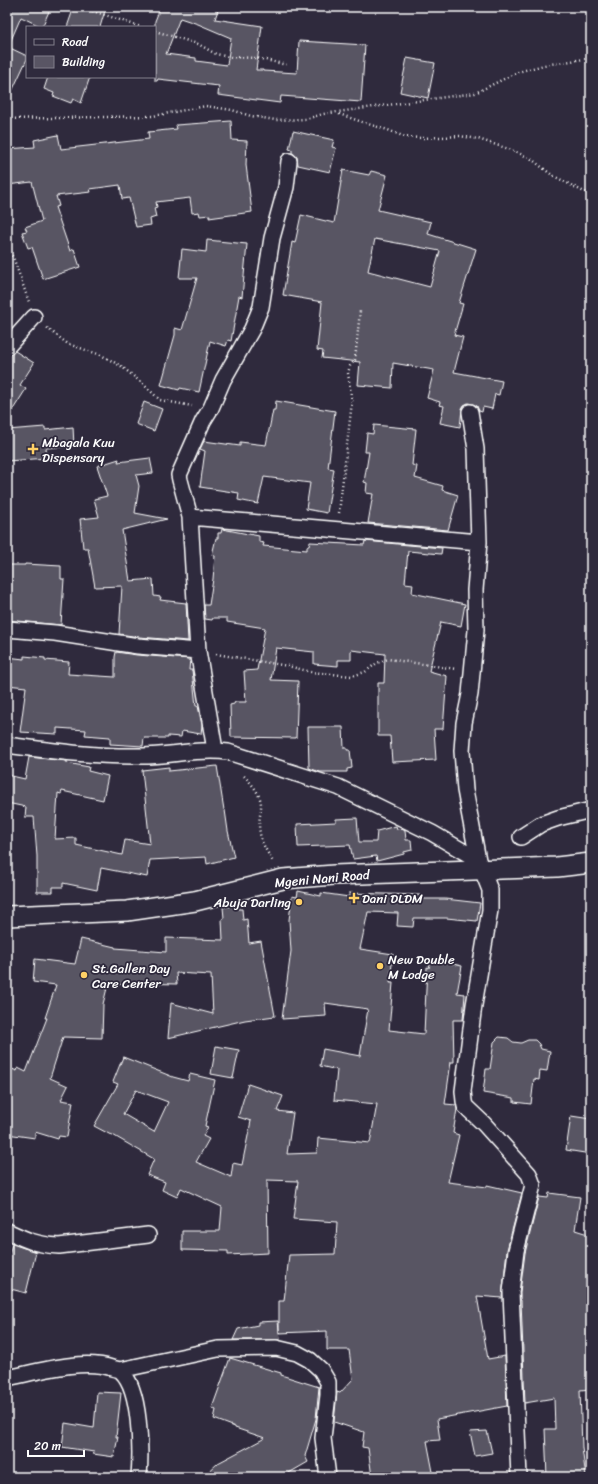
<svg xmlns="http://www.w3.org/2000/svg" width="598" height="1484" font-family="Sriracha,sans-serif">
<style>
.building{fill:#595564;stroke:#fff;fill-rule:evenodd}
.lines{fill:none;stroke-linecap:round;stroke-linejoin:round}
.minor-casing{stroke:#fff;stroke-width:18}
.tertiary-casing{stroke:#fff;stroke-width:22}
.path{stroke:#fff;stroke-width:2.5;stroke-dasharray:1 3;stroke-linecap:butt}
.minor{stroke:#2f2a3d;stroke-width:15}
.tertiary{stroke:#2f2a3d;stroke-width:19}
.poi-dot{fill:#ffd166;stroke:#2f2a3d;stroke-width:1.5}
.labels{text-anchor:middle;stroke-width:3.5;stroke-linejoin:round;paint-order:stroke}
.poi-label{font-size:13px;fill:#fff;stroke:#2f2a3d;text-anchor:start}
.street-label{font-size:13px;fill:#fff;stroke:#2f2a3d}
</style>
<rect width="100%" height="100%" fill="#2f2a3d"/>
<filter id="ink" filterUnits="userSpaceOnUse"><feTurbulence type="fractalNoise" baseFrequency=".025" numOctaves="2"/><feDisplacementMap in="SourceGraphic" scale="8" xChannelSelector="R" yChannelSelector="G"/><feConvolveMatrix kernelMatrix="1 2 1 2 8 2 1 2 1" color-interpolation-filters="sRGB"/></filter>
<g filter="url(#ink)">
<path class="building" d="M7 7H51L42 27 21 17 8 47 27 56V59L7 102Z
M74 7H106L100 27H67Z
M154 7H219L215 19 262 26 256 70H263V71L297 73 299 41 365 45 361 102 281 96 280 103 218 95 219 86 158 79 157 81H155V21L159 11 154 9ZM180 18 198 24 231 38 227 65 196 61V58L166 54Z
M407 58 435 63 428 98 400 92Z
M48 77H90L81 103 73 99 71 103 53 96 54 93 44 89Z
M231 121 232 140 247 141 246 165 252 212 209 218 210 215 200 216 199 212 192 213 190 198 156 202 157 207 154 208 156 217 150 219 151 225 136 227 129 198 122 199 120 185 90 189 91 192 56 196 59 206 55 207 70 251 74 249 80 267 43 279 32 247 28 248 22 232 27 231 25 227 42 221 32 182 7 185V149L35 147 34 140 58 135 61 149 149 139 148 132 177 129 176 125Z
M293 131 334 140 332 147 336 148 330 172 298 165 297 157 292 153V150L289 149Z
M343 170 369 175 371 171 387 175 378 210 431 222 428 234 476 249 459 303 463 304 454 335 463 337 454 372 502 381 499 395 495 394 492 409 483 407 482 412 479 411 477 406 473 404 468 403 464 405 462 409 460 427 440 423 444 406 439 405 440 402 427 398 434 370 393 363 392 388 358 385 360 362 322 358 323 351 317 350 322 302 283 295 292 242 295 243 301 215 334 223ZM375 239 440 251 430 287 368 271Z
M207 240 247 244 242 297 239 296 231 341 228 340 226 346 210 341 199 392 180 388 179 390 161 385 175 335V328L182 330 197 278H179L182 249 206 252Z
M15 351 34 363 20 385 26 389 7 419V358Z
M276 401 335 411 328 468 334 469 327 513 306 509 310 483 264 477 258 504 238 500 239 493 200 487 205 451 200 449 204 441 240 446V442L266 445 273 410H275Z
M144 402 162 409 154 431 136 424Z
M374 425 416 429 412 465 417 466 415 478 443 486 442 490 458 495 448 530 368 523 373 494 366 493 367 483 364 482 369 452H365L367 433 373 434Z
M45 427V430L73 427 74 446 46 448 47 458 7 461V430Z
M150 458 153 473 136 475 139 486 135 513 167 519 122 530 130 581 153 579 154 596 161 597 160 600 186 603 188 641 139 637 119 634 122 586 95 587 88 548H83L80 519 99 517 94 499 107 496 97 466 119 459 118 462Z
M222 529 259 536V542L264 543 263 546 307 550V546H309L310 542 364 545 365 541 442 548 441 554 408 551 405 583 413 584 412 593 465 604 461 626 441 622 429 671 447 676 443 729H434L436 760 392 762 390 736H378V683H384L385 654 351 650V660H338V666L314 664V652L276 648 271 680 298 681 296 738 231 737 230 705 234 704 235 702H246L244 671 257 670 265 628 227 622V618H213L212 620 205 619 204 605H209L213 579 215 556 212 555 216 538H218V533H221Z
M25 564 61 566V579H64L61 625 7 620V565H25Z
M116 652 137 655 190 659 189 670H192L196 706H198L202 725 201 734 182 731 181 737 168 736V738H144L143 746 110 744V737L85 735 86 730 57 728V734L20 732 26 687 7 685V657L24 659V656L45 658V660L69 662 68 674 115 677V657Z
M308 727H343L344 748H347V750H350L352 768 347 769V772H320L309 768Z
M29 757 67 761V763L89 767 88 771 108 776 103 800 62 791 61 794 58 793 55 839 76 838V845L122 855 125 840 150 844 142 770 169 767V771L217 766 224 810H225L228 831 234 857 207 864 206 857 150 860 147 877 101 868 97 890 63 883V887H53V892H37V856L34 817H25L26 807 7 803V775L25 779Z
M357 818 359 842H376L377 831 396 826 397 829 402 828 405 830 406 840H411L412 850 404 852V854L377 861 376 856 353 859 350 845 298 847 297 824 336 822V819Z
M298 891 321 896V893L349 897V893L420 895V899H445L480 903 477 921 446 918H414L413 927 397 926 398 913 368 912 360 949 393 954 390 983H393L389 1030 424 1034 427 967 429 968 431 959 462 966 457 993 465 994 463 1020H453L454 1062H451L445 1104 456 1105 457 1109 453 1133 459 1135 448 1182 487 1187V1185L522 1193 507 1250 502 1298 477 1296 488 1359 505 1356 507 1406 437 1419 440 1440 427 1441 434 1477H372L368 1448 362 1447 364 1432 334 1422 337 1392 340 1393 353 1379 349 1350H327V1331L279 1333V1301H284L289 1255 335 1254 337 1222 293 1219 298 1181 267 1180 268 1253 228 1255V1251L182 1250V1231H220L222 1207 181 1188 177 1197 162 1190 165 1182 147 1175 154 1159 111 1134V1135L94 1126 118 1084 113 1082 123 1057 173 1077 188 1081 190 1074 215 1080 205 1126 208 1127 203 1136 209 1139 196 1162 231 1177 233 1163 242 1165 251 1121 238 1117 248 1084 283 1096 277 1111 293 1113 287 1154 317 1153 318 1138 370 1143 377 1104 334 1100 337 1070 320 1066 323 1049 360 1056 368 1009 325 1003 326 1016 282 1019 291 951 289 920 292 896 297 897ZM136 1090 168 1102 154 1132 123 1114Z
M238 906V909H242L243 920 247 919 249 943 261 941 275 1016 245 1020 168 1038 171 1003 213 1014 211 975 176 973 177 984 134 983V985L108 984 103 1004 102 1038 63 1037 50 1078 68 1086 61 1100 73 1102 67 1137 59 1136 58 1139 35 1132V1138L7 1134V1070L11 1071 12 1069 17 1071 18 1068 26 1072 47 1018H45L56 985 33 982 35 959 75 964 81 939 115 947V948L166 952V938L223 940 222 919 224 918 223 907Z
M499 1037 508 1038 513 1042 521 1043 528 1040H535L539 1044 541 1049 550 1051 547 1071 540 1070 539 1080 534 1079 531 1104 514 1102V1098L483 1093 486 1069H490L494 1042Z
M216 1046 239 1050 233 1078 211 1074Z
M571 1116 591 1119V1154L566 1150Z
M549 1193 580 1197 575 1230 591 1235V1389L580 1390 582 1448 586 1477H547L545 1429H555L554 1398 525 1403 521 1300H520V1292L525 1253 539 1197 548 1198Z
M12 1244 36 1252 26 1293 7 1288V1262Z
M278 1321 280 1340H233L238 1329 258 1325V1322Z
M230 1358 281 1373V1375L319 1387 316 1419 305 1456 308 1462 282 1477H203L218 1463 265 1438 235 1428V1427L214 1419 216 1410 212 1408Z
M97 1392 121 1393 116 1437H118L114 1457 93 1454 94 1452 62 1447 65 1423 94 1428Z
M487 1431 492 1453 475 1456 470 1432Z"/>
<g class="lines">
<defs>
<path id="minor" d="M7 347 34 317
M470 412 476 449 479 542 475 590 476 630 470 694 464 723 462 751 465 790 478 860 490 890V910L474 1005 463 1091 464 1101 465 1106 484 1124 529 1174 533 1185 516 1251 511 1292 519 1477
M190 517 479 542
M7 629 55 633 138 646 198 651
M7 745C52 751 97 757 142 756 170 756 199 748 228 752L338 787 432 833 478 860
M215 750 198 651 190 517 180 480 179 475 203 421 211 408 223 380 252 329 261 307 272 238 286 187 289 161
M521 837 541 824 558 818 591 810
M7 1231C26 1240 37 1245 59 1246L148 1235
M120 1370 218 1349 276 1348 297 1353 310 1360 321 1370 328 1382V1395L323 1438 328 1477
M7 1378C37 1372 83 1358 112 1368 115 1369 119 1369 121 1371 141 1389 141 1451 139 1477"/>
<path id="tertiary" d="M7 916 127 911 195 901 283 879 334 875 557 867 591 863"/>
</defs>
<use href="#minor" class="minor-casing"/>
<use href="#tertiary" class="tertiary-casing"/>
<path class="path" d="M81 7 141 27
M155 31 198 44 216 54 229 57 257 58 287 65
M339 114 368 124 388 130 405 137 422 138 460 136 478 139 509 149 530 158 552 175 584 192 591 193
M7 119 153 116 206 106 232 110 251 116 275 120 306 119 323 114 475 93 518 72 544 65 591 58
M7 249 13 257 29 302
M47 328 68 344 101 355 121 366 143 384 160 400 192 406
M339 513 352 402 348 373 350 366 355 360 360 311
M216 654 288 666 311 672 352 676 365 672 377 663 388 659 456 669
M244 776C252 784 262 795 261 808 260 817 258 825 260 833 261 843 268 853 273 862"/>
<use href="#minor" class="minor"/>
<use href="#tertiary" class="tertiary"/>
</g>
</g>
<g class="poi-dot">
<path d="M31 443h4v4h4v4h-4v4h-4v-4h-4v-4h4z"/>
<path d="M352 892h4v4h4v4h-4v4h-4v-4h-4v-4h4z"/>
<circle cx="299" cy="902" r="4"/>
<circle cx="380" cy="966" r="4"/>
<circle cx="84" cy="975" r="4"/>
</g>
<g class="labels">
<g class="poi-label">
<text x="42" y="447">Mbagala Kuu<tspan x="42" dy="15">Dispensary</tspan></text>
<text x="362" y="903">Dani DLDM</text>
<text x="291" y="907" text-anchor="end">Abuja Darling</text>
<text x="388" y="964">New Double<tspan x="388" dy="15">M Lodge</tspan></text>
<text x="92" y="973">St.Gallen Day<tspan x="92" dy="15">Care Center</tspan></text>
</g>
<g class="street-label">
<text transform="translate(322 878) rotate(-5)" y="5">Mgeni Nani Road</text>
</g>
</g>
<rect width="598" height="1484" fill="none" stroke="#2f2a3d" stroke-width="24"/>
<rect x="12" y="12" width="574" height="1460" fill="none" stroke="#fff" stroke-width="1.5" filter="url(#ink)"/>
<rect x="26" y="26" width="130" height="52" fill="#2f2a3d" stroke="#827f8b"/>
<rect x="34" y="39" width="20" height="6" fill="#2f2a3d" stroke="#827f8b"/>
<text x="62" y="46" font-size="12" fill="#ffffff">Road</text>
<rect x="34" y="56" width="20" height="12" fill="#595564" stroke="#827f8b"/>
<text x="62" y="66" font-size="12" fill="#ffffff">Building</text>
<path d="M28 1450v6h56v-6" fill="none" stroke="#ffffff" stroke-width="2"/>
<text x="34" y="1450" font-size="12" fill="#ffffff" stroke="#2f2a3d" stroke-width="3" paint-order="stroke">20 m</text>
</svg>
